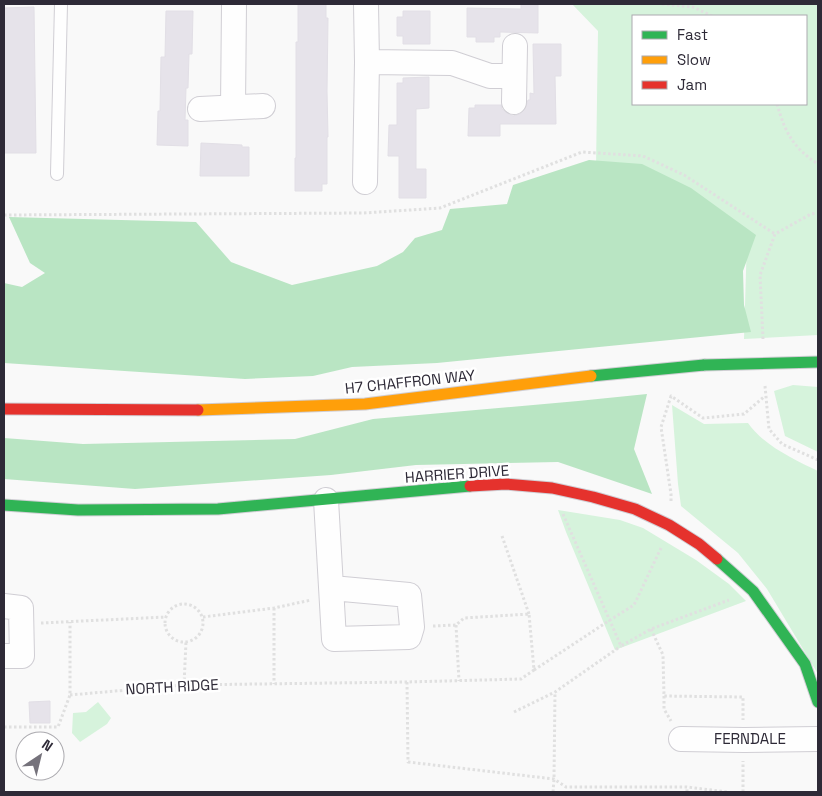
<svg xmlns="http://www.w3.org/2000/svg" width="822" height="796" font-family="'Space Grotesk',sans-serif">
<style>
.green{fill:#d6f3dc;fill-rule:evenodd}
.forest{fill:#b9e5c3}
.building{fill:#e6e3ea;stroke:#e2dfe6}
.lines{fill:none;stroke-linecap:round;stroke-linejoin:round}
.lane-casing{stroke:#d0ced4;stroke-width:14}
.street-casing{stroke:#d0ced4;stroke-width:26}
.fast-casing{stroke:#d0ced4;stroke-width:13}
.slow-casing{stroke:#d0ced4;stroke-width:13}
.jam-casing{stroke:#d0ced4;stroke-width:13}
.path{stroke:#e0e0e0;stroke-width:3;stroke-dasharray:2.5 2.5;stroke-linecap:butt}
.lane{stroke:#fefefe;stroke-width:12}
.street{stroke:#fefefe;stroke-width:24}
.fast{stroke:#30b455;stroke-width:11}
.slow{stroke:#ff9f0a;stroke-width:11}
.jam{stroke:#e5322d;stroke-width:11}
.fast-bridge-casing{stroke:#d0ced4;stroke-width:13;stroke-linecap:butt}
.fast-bridge{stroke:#30b455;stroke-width:11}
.labels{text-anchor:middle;stroke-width:5;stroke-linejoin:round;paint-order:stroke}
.street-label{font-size:15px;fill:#2e2a37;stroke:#fff}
</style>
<rect width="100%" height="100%" fill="#f9f9f9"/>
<path class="green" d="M572 4H818V335L744 339 747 238 596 168 598 31ZM633 16H806V104H633Z
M793 385 818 387V452L785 436 774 391Z
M672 405 704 424 748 423C763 445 795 460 818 471V674L767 589 738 553 681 506 678 484Z
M558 510 620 520 643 528 696 560 729 584 746 601 615 650 566 532Z
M98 702 111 718 107 724 80 742 72 733 73 713 86 712Z"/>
<path class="forest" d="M589 160 642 164 691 188 756 235 743 271 744 305 751 332 437 363 352 367 313 376 245 379 4 363V283L22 287 45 273 30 263 9 217 196 222 231 262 292 285 377 266 403 252 415 238 442 230 450 209 507 204 513 185Z
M647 394 634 449 652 494 558 462 416 465 331 475 135 489 4 479V438L83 444 295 439 373 419 578 401Z"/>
<path class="building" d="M298 4H326V18H328L327 91 328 137H327V184H322V191H295V158H296V42H298Z
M521 4 538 5V33L500 32V37H494V42H476V37H467V8L521 9Z
M34 7 36 153H4V8Z
M166 11H193L192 54H189L188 88H186L185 120H188V146L157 145 158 111H160L161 57H165Z
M403 11H430V44H403V36H397V17H403Z
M533 44H561V76H555L556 124H500V136H468L469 108H475V105H501L502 109 507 113 513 116 520 114 525 109 528 100H530V93L534 94Z
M429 77V108L416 109V169H426V198H399V156H388L389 125H397V83H403V78Z
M201 143 242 145V147H249V176H200Z
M50 701V723H30L29 702Z"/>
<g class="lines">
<defs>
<path id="lane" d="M57 174 61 4"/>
<path id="street" d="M367 62 452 63 490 76H513
M514 102 515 46
M233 107 234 4
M200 109 263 106
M365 182 367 62 366 4
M326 500 334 639 409 637 412 627 409 595 332 588
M4 606 21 608 22 656H4
M681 739 744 740 818 739"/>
<path id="fast" d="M591 376 704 365
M4 505 78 510 218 509 470 486
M717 559 753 591 805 664 818 702"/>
<path id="slow" d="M198 410 365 404 591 376"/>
<path id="jam" d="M4 409 198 410
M470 486 506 484 552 488 593 497 635 509 669 525 699 544 717 559"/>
</defs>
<use href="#lane" class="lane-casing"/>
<use href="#street" class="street-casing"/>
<use href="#fast" class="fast-casing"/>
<use href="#slow" class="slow-casing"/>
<use href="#jam" class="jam-casing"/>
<path class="path" d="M662 4 693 7 712 16
M777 104C785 132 793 148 818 164
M4 215 364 213 440 208 582 152 643 156 684 175 775 234
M763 339 760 275 775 234 811 214 818 213
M765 386 769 429 782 444 818 460
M671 501V494L661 427 671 396 703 418 744 414 765 396
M563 514 621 646 651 629 729 600
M502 536 529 614
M165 623a19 19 0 1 1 38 0a19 19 0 1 1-38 0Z
M274 608V684
M203 617 274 608 311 600
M41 623 166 617
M456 625 459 681
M433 626 456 625 464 618 529 614 534 670 610 620 634 605 661 548
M651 629 663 655 664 696 743 697V720
M407 682 408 762 554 779 566 787H687L727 792
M184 685 186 642
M70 695 184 685 407 682 521 679 534 670
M664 696V709L671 721
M514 712 555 692 621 646
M4 727H58L70 695V622
M553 792 554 779 555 692
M687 792V787
M743 792V761"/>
<use href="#lane" class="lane"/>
<use href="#street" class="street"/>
<use href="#fast" class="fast"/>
<use href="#slow" class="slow"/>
<use href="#jam" class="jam"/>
<defs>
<path id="fast-bridge" d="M704 365 818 362"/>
</defs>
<use href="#fast-bridge" class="fast-bridge-casing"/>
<use href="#fast-bridge" class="fast-bridge"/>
</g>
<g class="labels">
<g class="street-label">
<text transform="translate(410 382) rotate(-6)" y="5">H7 CHAFFRON WAY</text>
<text transform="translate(457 474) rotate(-4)" y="5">HARRIER DRIVE</text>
<text transform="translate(172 687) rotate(-3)" y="5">NORTH RIDGE</text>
<text x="750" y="744">FERNDALE</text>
</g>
</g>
<rect width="822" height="796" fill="none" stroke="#2e2a37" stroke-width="10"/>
<rect x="632" y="15" width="175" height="90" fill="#ffffff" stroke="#abaaaf"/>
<rect x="642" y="31" width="25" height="8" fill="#30b455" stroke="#abaaaf"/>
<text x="677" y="40" font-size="15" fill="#2e2a37">Fast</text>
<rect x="642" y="56" width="25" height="8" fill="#ff9f0a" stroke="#abaaaf"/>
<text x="677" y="65" font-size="15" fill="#2e2a37">Slow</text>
<rect x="642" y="81" width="25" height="8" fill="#e5322d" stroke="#abaaaf"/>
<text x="677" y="90" font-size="15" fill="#2e2a37">Jam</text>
<g transform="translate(40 756) rotate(35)"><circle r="24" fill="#ffffff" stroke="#abaaaf"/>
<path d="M0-4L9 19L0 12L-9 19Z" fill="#75727b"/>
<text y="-8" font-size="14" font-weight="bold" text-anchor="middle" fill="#2e2a37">N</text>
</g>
</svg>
